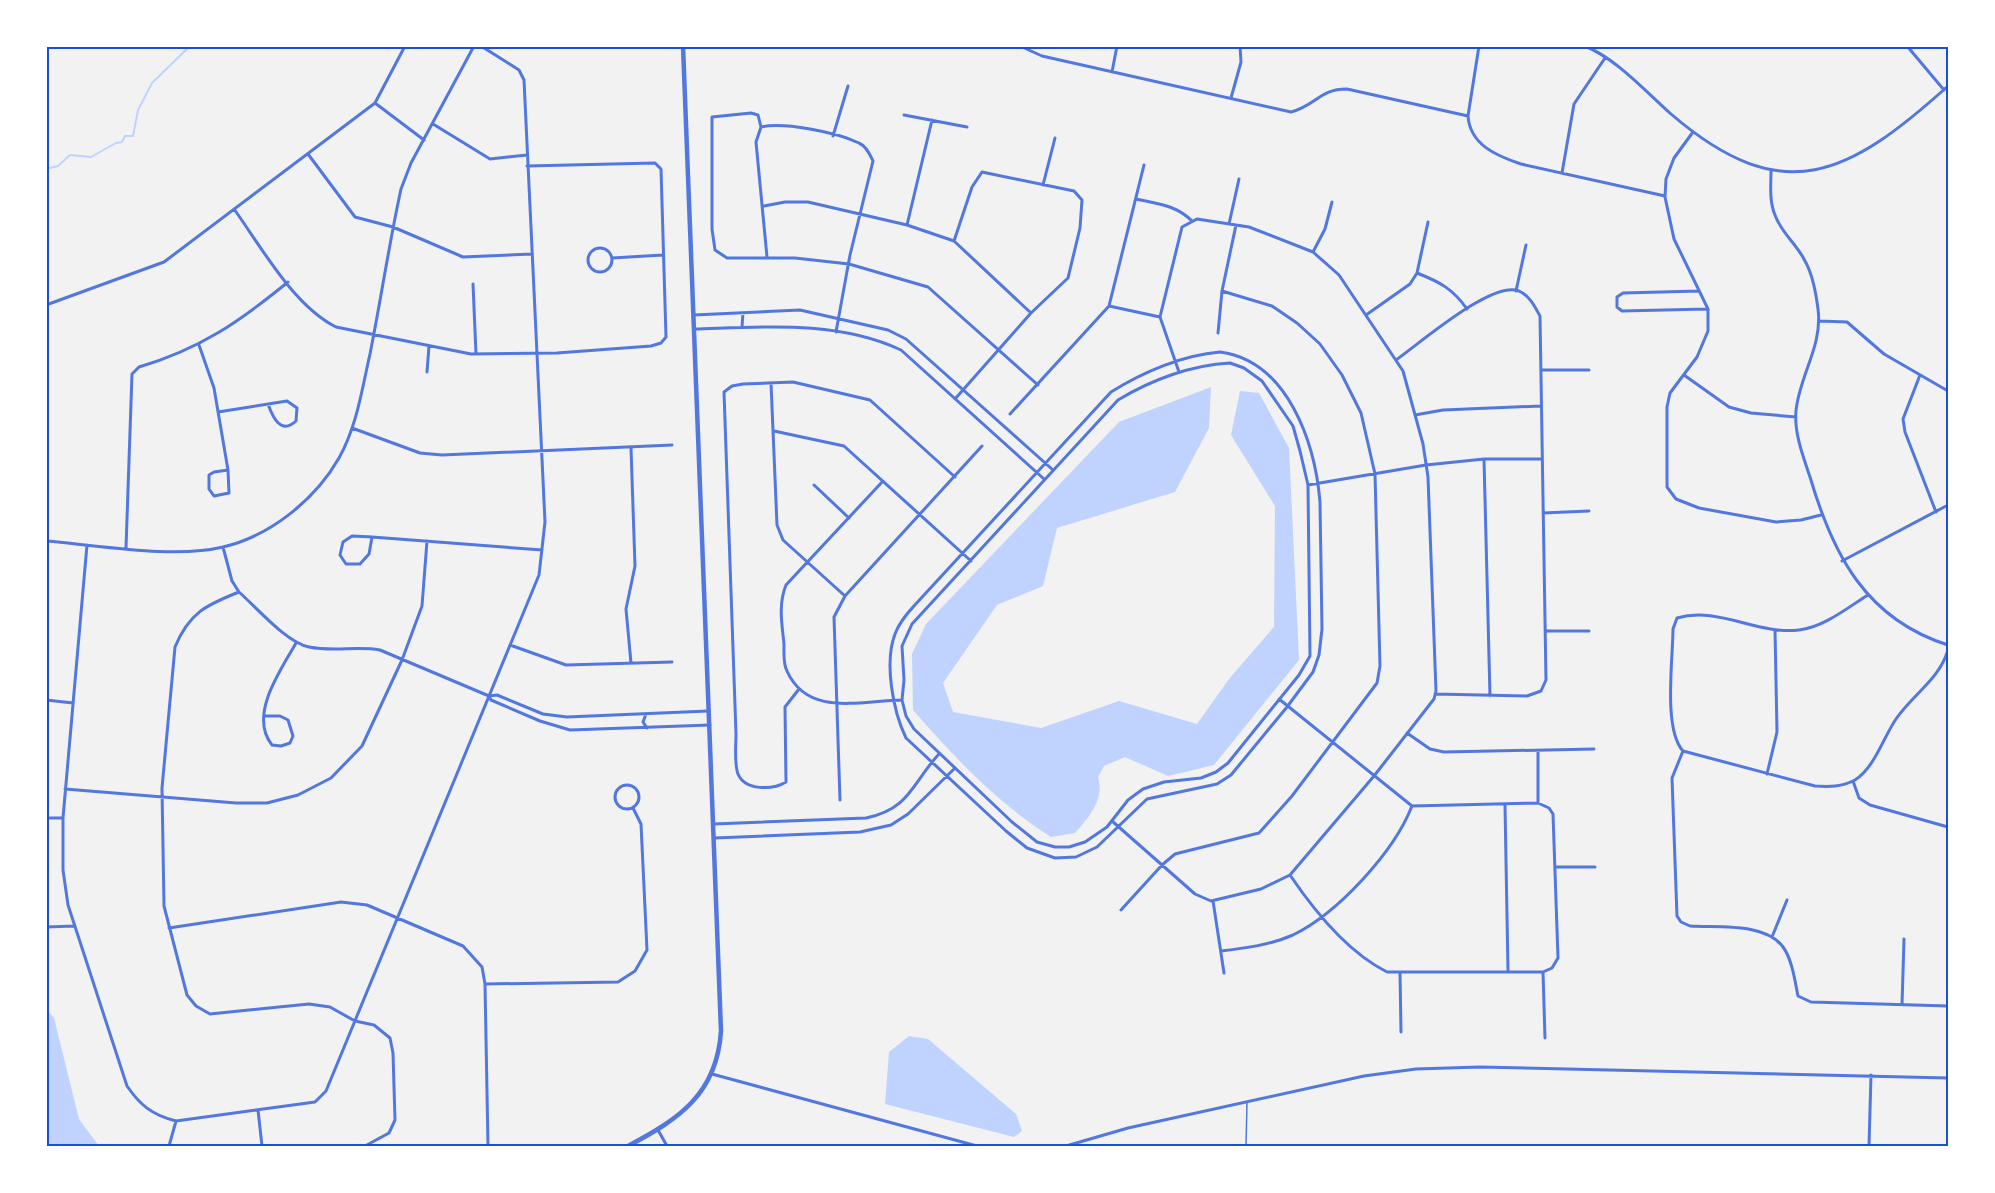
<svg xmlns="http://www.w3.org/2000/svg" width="1995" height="1193" font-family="'Space Grotesk',sans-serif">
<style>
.water{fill:#bfd3fe}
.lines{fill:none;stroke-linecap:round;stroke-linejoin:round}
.stream{stroke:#bfd3fe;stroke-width:2}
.service{stroke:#5277de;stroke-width:1.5}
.minor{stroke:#5277de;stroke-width:3}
.tertiary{stroke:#5277de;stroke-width:4.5}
.neatline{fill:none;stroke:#1d4ed8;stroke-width:2}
</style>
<rect width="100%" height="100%" fill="#f2f2f2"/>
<path class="water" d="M1211 387 1209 428 1175 492 1057 528 1043 586 997 605 943 683 953 712 1041 728 1119 701 1197 724 1229 679 1274 627 1275 506 1231 435 1240 391 1259 393 1289 448 1299 660 1214 765 1168 776 1125 757 1104 766 1098 777C1105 799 1089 817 1075 833L1051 837C997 803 954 757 913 710L912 654 926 624 1119 422Z
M47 1010 54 1018 79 1119 99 1146H47Z
M909 1036 928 1039 1016 1114 1022 1131 1014 1137 885 1104 889 1052Z"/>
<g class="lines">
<path class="stream" d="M46 169 58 166 70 155 91 157 116 143 122 142 125 136H133L138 110 152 83 190 46"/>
<path class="service" d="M1246 1146 1247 1102"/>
<path class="minor" d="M1020 46 1042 56 1291 112C1317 105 1319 89 1347 89L1468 116
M1479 46 1468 116C1470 145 1497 156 1521 164L1665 196
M1585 46C1618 60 1645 91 1671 114 1784 211 1849 175 1948 86
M1907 46 1944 90
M1112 72 1117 46
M1231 98 1241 62 1240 46
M375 103 424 140
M904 115 967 127
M433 124 490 159 527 155
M761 127 758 115 751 113 712 117V229L715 250 727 258H795L849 264 928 287 1038 385
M1693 132 1674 158 1666 179 1665 197 1674 239 1708 309V331L1697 357 1670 393 1667 407V487L1676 499 1699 508 1776 522 1801 520 1821 515
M833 136 848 86
M308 154 355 217 393 227 463 257 532 254
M1771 170C1771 185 1769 201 1775 215 1781 233 1797 244 1805 261 1813 275 1816 293 1818 309 1823 346 1799 376 1796 411 1794 433 1803 456 1810 477 1833 555 1866 619 1948 645
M1562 173 1574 104 1605 58
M1043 185 1055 138
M1136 199C1158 204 1176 205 1192 221
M764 206 785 202H808L907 225 954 241 1031 313
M234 209C262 248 293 305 336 327L471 354 557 353 651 346 661 343 666 337 661 169 655 163 527 166
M1229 224 1239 179
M907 225 932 120
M954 241 972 187 982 172 1074 191 1082 200 1080 228 1068 278 1031 313 955 399
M588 260a12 12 0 1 1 24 0a12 12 0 1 1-24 0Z
M1313 252 1325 229 1332 202
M767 257 756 142 761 127C784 122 836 132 859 143 866 146 870 154 873 161L850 255 836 332
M612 258 663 255
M1417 273C1440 282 1453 289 1467 309
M473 284 476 354
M1516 291 1526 245
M1699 291 1623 293 1617 297V307L1622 311 1707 309
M46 305 164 262 375 103 405 46
M1109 306 1160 317 1179 372
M694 315 800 310 888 330 906 339 1053 470
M1366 315 1410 284 1417 273 1428 222
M1819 321 1847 322 1884 354 1948 391
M742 327 743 313
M694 329C763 327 837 320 901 350L1044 479
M1218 333 1222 291 1236 225
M199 345 214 388 228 470
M1220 352C1288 361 1315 443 1320 502L1322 629 1319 655 1313 672 1287 707 1231 775 1217 784 1147 799 1097 847 1076 857 1055 858 1027 848 1006 831 906 738C893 711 884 663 895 634 899 623 906 615 913 607L1111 392C1143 372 1183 355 1220 352Z
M1396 360C1419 344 1492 280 1519 291 1530 296 1535 307 1540 316L1546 680 1541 691 1527 696 1435 694
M1230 363 1244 368 1262 381 1293 426 1300 451 1308 485 1310 656 1299 675 1228 763 1216 772 1201 778 1164 782 1143 789 1128 800 1107 827 1085 842 1069 847H1055L1037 842 1012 822 914 729 906 716 902 700 904 680 902 646 912 624 1118 400C1151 380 1191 365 1230 363Z
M1541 370H1589
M427 372 429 346
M1684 375 1729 407 1751 413 1796 417
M1920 375 1903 419 1905 432 1936 512
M771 383 777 525 783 540 845 596
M218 412 287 401 297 408 296 421C281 435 273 418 268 404
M1010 414 1109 306 1144 165
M1415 415 1443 410 1541 406
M352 428 420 453 442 455 672 445
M774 431 844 446 971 561
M631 448 635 566 626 609 631 663
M1484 459 1490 696
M228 470 229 493 214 496 209 489V475L214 472Z
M883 481 786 585C778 605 782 624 784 644 784 652 783 664 787 671 808 718 862 700 902 700
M814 485 849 518
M1308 485 1426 465 1484 459H1542
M1543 513 1589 511
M352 536 372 537 369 554 360 564H346L340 555 343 542Z
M372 537 542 550
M46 541C98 545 174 559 223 547 270 536 315 500 339 458 357 426 362 389 370 354 381 299 389 244 401 189L411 163 474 46
M87 545 63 818V870L68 905 127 1086C140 1105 152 1115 176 1121L315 1102 326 1091 539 575 545 522 524 80 519 70 481 46
M223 547 232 581 239 592
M126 548 132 374 139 367C200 349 239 322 288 282
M1842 561 1948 505
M1868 595C1847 608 1824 627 1799 630 1757 635 1718 606 1677 618L1673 629C1673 659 1663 729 1683 751L1815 786C1829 787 1842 787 1855 780 1875 767 1883 738 1896 719 1913 694 1939 680 1948 650
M1546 631H1589
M510 645 566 665 672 662
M799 689 785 707 786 782C773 790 745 791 738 774 734 763 736 746 736 734L724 392 732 386 743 384 793 382 870 400 955 477
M489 696 497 695 543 714 567 717 708 711
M1279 699 1412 806 1538 803 1549 808 1553 814 1558 958 1552 968 1543 972H1387C1347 952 1315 912 1290 875
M46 700 73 703
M646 714 643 722 647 728
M265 716H280L288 720 293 736 290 743 281 746 272 745C248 715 281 670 296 643
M1407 733 1430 749 1444 752 1594 749
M1538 750V803
M1683 751 1672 778 1677 916 1681 922 1690 926C1717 928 1765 922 1783 947 1792 959 1795 981 1798 996L1811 1002 1948 1006
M1767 774 1777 732 1775 630
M1853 781 1859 798 1870 805 1948 827
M615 797a12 12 0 1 1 24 0a12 12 0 1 1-24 0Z
M65 789 236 803H267L298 795 331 778 362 746 402 660 422 606 427 541
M840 800 834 617 845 596 982 446
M1505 805 1508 971
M46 818H63
M1112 821 1195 894 1211 901 1261 889 1290 875 1374 776 1434 699 1436 691 1428 477 1423 444 1403 371 1339 275 1313 252 1249 227 1197 219 1182 227 1160 317
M714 824 866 818C910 809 912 783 939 754
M715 838 860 832 891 825 908 814 954 769
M1556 867H1595
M1213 901 1224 973
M1121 910 1162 865 1175 854 1259 833 1292 796 1377 683 1380 666 1375 474 1361 413 1342 375 1320 344 1297 323 1272 306 1222 291
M46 927 75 926
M169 928 341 902 367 905 463 946 482 967 485 984 488 1146
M1772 937 1787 900
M1221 951C1246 948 1270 945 1293 935 1338 913 1394 852 1412 806
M1400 972 1401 1032
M1543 972 1545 1038
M485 984 618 982 635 971 647 950 641 824 633 808
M1902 1005 1904 939
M712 1074 977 1146
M258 1110 262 1146
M658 1130 667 1146
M169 1146 176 1121
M365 1146 389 1133 395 1120 393 1053 390 1038 374 1025 355 1021 330 1007 309 1004 210 1014 196 1006 187 995 164 906 162 788 175 647C189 613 206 605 239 592 257 608 287 643 309 647 333 652 357 646 380 650L489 696 491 700 540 721 570 730 710 725
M1066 1146 1128 1128 1364 1076 1416 1069 1480 1067 1948 1078
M1869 1146 1871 1075"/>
<path class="tertiary" d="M628 1146C679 1119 717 1094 721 1031L683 46"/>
</g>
<rect width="1995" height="1193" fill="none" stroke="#ffffff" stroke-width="96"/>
<rect x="48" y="48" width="1899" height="1097" class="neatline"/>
</svg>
